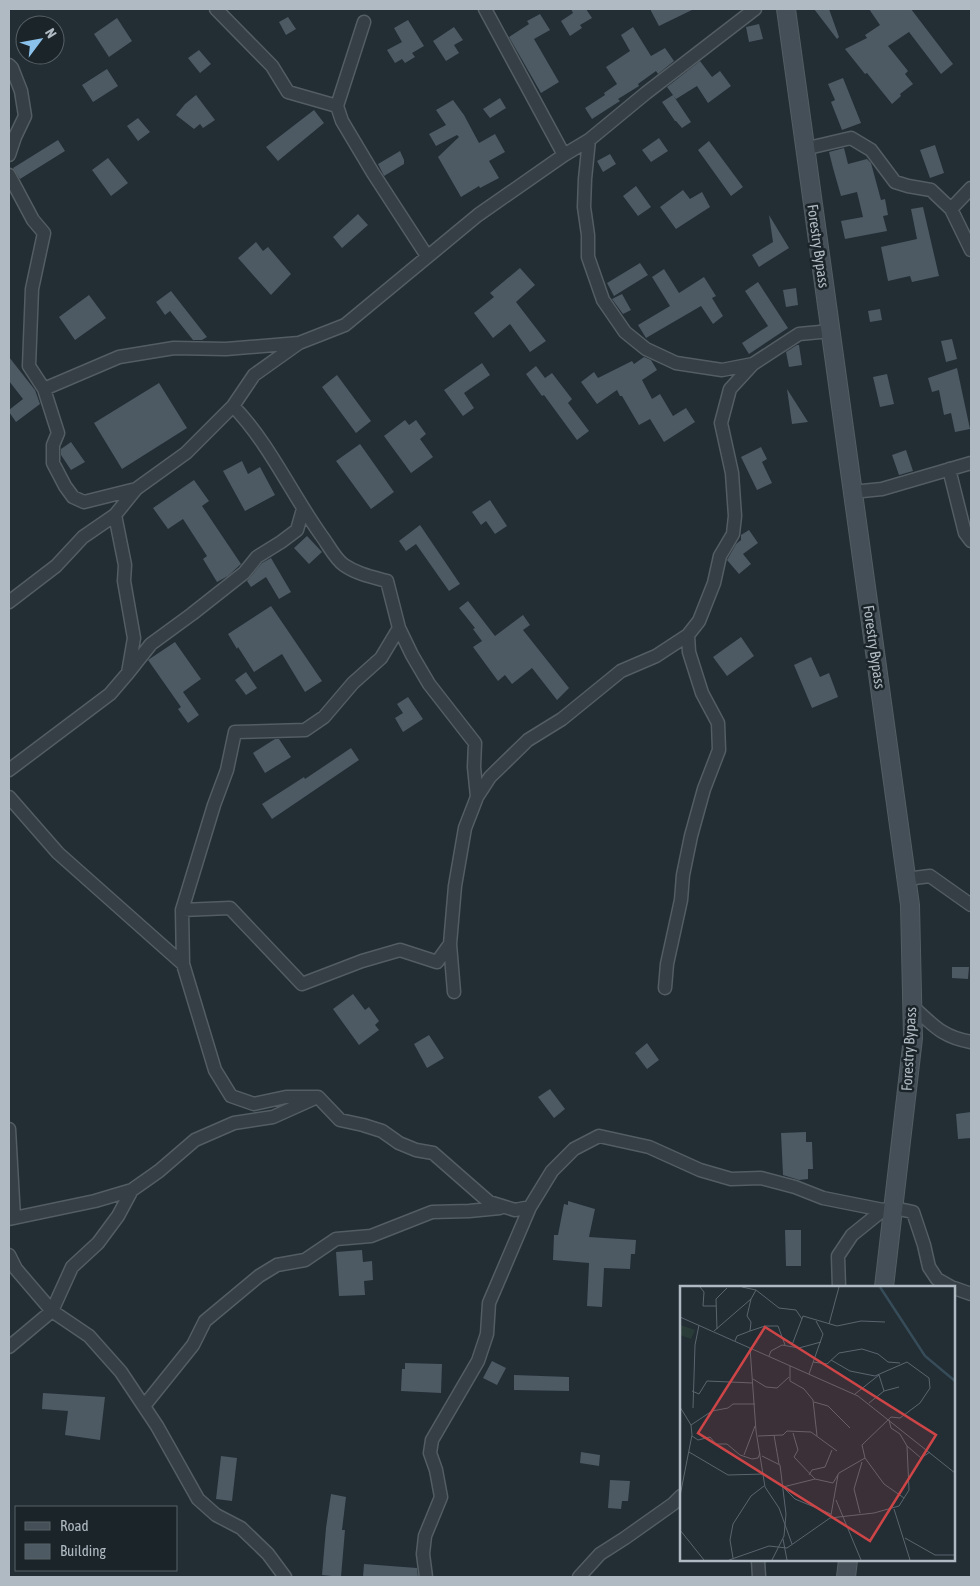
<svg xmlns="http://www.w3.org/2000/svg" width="980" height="1586" font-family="'Asap Condensed',sans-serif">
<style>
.building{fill:#4d5a63}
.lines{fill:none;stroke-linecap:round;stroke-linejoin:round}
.street-casing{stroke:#535d63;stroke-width:15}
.secondary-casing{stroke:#535d63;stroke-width:20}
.street{stroke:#353f45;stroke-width:12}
.secondary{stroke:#444f57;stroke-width:18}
.labels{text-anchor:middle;stroke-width:5;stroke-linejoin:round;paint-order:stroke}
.street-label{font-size:15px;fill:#afbac2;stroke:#1b2429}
.inset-river{fill:none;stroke:#374c59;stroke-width:2.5}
.inset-road{fill:none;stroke:#5a656d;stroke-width:1}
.view{fill:#ce4547;fill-opacity:0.15;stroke:#ce4547;stroke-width:2.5}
.inset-edge{fill:none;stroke:#afbac2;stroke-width:2.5}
</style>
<rect width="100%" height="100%" fill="#222d34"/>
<path class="building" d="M571 9H586L592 18 580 25 582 28 570 36 561 21 573 13Z
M650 9H694L659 26Z
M814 9H829L839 37 837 39Z
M869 9H911L953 64 941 74 909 32 888 46 908 71 905 74 913 84 900 94 901 96 892 104 867 73 865 74 845 49 867 38 865 35 880 25Z
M540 14 550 30 534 39 559 82 541 93 509 37 529 24 527 21Z
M288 17 296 29 286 35 279 22Z
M117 18 132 41 109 57 94 34Z
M408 20 424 46 412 53 415 57 405 63 402 59 395 63 387 50 402 42 394 28Z
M759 24 763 39 749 42 746 27Z
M454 27 463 40 454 45 459 53 446 61 433 41Z
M633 27 651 56 665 48 674 61 658 74 656 71 638 84 639 86 618 99 620 101 592 119 585 108 605 95 604 93 617 84 606 67 630 51 621 35Z
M199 50 211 64 200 73 188 58Z
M700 61 712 77 720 71 731 86 708 103 697 86 676 99 667 87Z
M107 69 118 86 93 102 82 85Z
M843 78 861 123 842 130 831 102 835 100 828 84Z
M196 95 215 120 203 128 200 124 194 129 176 115 185 104Z
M673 95 691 122 682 128 676 121H675L662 102Z
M500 98 506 108 490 118 483 109Z
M453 100 464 115 479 143 495 134 505 152 489 161 499 178 480 188 479 186 461 197 438 157 459 137 457 135 436 146 429 134 446 125 436 110Z
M314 110 324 123 278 161 266 147Z
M138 118 150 132 138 141 127 126Z
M659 138 668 151 651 162 642 150Z
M58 140 65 151 20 179 13 168Z
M709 141 743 187 731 196 698 150Z
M935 145 944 173 930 178 920 150Z
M844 148 848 164 867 159 871 163 881 200 885 199 888 215 883 216 887 231 845 239 841 221 863 217 857 192 841 196 833 168 829 152Z
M400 151 404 160V164L384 176 378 164Z
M610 154 616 164 603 172 597 161Z
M108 158 128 183 111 196 92 170Z
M636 186 651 207 638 216 623 196Z
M683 190 690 199 702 192 710 207 676 229 660 207Z
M923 207 939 276 912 282 910 276 888 281 881 247 917 239 911 209Z
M358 214 368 225 342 248 333 237Z
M769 215 789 248 759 267 752 255 773 242Z
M256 242 263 251 268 247 291 274 271 295 238 258Z
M640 263 648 275 614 296 607 283Z
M520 268 535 285 516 302 546 341 530 352 510 324 493 338 474 313 494 297 490 293Z
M664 269 679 293 704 277 716 296 712 298 723 316 713 324 701 306 646 338 638 325 670 306 652 277Z
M758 282 788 328 749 354 742 343 768 326 745 291Z
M796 288 798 305 786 307 783 290Z
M171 291 207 337 202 340H193L170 311 165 315 156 302Z
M622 294 631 310 623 314 612 299Z
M89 295 106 318 75 340 59 317Z
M880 309 882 320 870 322 868 311Z
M952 339 957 359 946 362 941 341Z
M797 345H799L802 365 789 367 786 352Z
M9 357 35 390 40 404 16 422 9 412V410L23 399 9 381Z
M644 357 651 360 657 370 642 380 652 399 660 394 673 416 686 408 695 422 664 442 650 419 639 425 622 396H620L617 390 597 404 581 382 594 372 598 378 632 361 634 364Z
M482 363 490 375 464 393 474 408 463 416 444 390Z
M536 366 545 378 552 373 572 399 568 403 589 431 577 440 544 395 542 396 526 374Z
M957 368 970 429 955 432 951 413 944 415 939 390 932 392 928 378Z
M887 374 894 404 880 407 873 377Z
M337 375 371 421 356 433 322 387Z
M159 383 187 428 122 469 94 423Z
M787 389 808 422 792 424Z
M405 420 409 425 416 420 426 434 420 439 433 457 411 473 384 436Z
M71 442 85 462 71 470 61 455V449Z
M360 444 394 492 371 509 336 461Z
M761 447 767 459 762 462 772 483 757 490 741 457Z
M906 450 913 471 899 475 892 455Z
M242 461 248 474 260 467 275 495 245 511 223 471Z
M194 480 209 501 202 506 241 564 228 576 217 582 203 559 207 556 183 519 168 529 153 508Z
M490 500 507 526 495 534 486 521 481 525 472 512Z
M420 525 460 584 449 591 416 544 406 551 399 541Z
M749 530 758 543 743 554 751 564 739 574 727 560 736 544 741 540V535Z
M307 536 322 552 309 564 294 548Z
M271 558 291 592 279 599 266 577 251 587 247 581 262 563Z
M468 601 495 636 523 615 530 625 523 630 569 688 557 700 532 668 512 684 505 675 498 681 473 647 482 641 473 629 475 628 459 608Z
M271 606 322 681 305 692 282 654 254 672 238 647 237 649 228 634Z
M741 637 754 656 727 676 713 657Z
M175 642 201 679 183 692 199 715 188 723 178 709 181 707 148 660Z
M811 657 820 677 829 673 838 697 812 708 794 665Z
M246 672 257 688 246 695 235 680Z
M408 697 423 719 403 732 395 718 403 713 397 704Z
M275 739H279L291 757 265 773 253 753Z
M351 748 359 760 272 819 262 804 304 777 305 779Z
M952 967H969L968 979 952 978Z
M353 994 365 1010 369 1007 379 1021 375 1025 379 1030 359 1045 333 1009Z
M429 1035 444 1058 427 1068 414 1044Z
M647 1043 659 1060 647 1069 635 1053Z
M550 1089 565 1109 554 1118 538 1097Z
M971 1112V1138L958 1139 956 1114Z
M806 1132V1142H812L813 1169H808V1179L799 1180 783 1175 781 1133Z
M568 1201 595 1209 589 1237 636 1240 635 1254H631L630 1269 604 1268 602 1307 587 1306 589 1263 553 1260 554 1235H558L564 1204 568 1205Z
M785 1230H801V1266H786Z
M362 1250 363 1262 372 1261 373 1280 364 1281 365 1295 339 1296 336 1252Z
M492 1361 506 1368 497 1385 483 1378Z
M405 1363 442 1364 441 1393 401 1391 402 1369H405Z
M514 1375 569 1377V1391L514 1390Z
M43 1393 105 1397 100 1440 65 1435 68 1411 42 1409Z
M581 1452 600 1455 599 1466 580 1463Z
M221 1456 237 1458 232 1501 216 1499Z
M610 1480 630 1481 628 1501H622L621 1509 608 1508Z
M331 1494 346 1497 342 1530H345L341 1577 322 1575 326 1528Z
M364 1564 417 1568 418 1577H363Z"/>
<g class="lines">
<defs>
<path id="street" d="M216 9 272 66 288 92 337 106 342 121 373 173 427 256
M485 9 564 155
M9 65 12 68 21 91 25 116 15 137 9 155
M337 106 364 22
M589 140 585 179 584 207 588 235V257L603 300 625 332 646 349 676 363 722 370 753 364
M804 149 851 138 871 150 895 182 908 186 931 190 951 209 971 250
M9 175 33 220 44 233 32 289 29 366 44 389 58 433 53 445V463L65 486 73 497 84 502 136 489
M951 209 971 188
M44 389 119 357 174 348 226 349 299 343
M233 406C269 443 291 493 321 535 328 544 335 559 344 565 357 574 372 577 387 581L399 628 412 655 429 684 475 743 474 767 477 797
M949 469 965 533 971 541
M852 492 882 489 971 463
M9 602 56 566 83 537 115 515 136 489 186 453 233 406 254 375 299 343 345 325 478 215 564 155 589 140 646 93 755 9
M128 673 151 644 192 614 244 573 257 557 281 542 297 530 303 509
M9 770 110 694 128 673 134 638 124 581 125 565 115 515
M9 797 58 853 183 964 215 1070 231 1096 254 1104 286 1097H318L340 1120 363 1125 382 1131 399 1143 416 1150 433 1153 489 1202 515 1210 530 1207
M906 879 930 876 971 905
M182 910 230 908 302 984 362 961 400 950 437 962 450 944
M183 964 182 910 214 805 227 770 235 732 305 730 324 717 353 683 381 658 399 628
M665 988 667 964 681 900 683 875 691 836 704 789 719 750 718 723 702 693 689 652 688 635
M454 992 450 944 455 886 465 828 477 797 490 777 528 740 562 719 621 671 656 656 688 635 699 621 714 583 720 556 733 534 735 516 732 473 721 423 730 389 753 364 799 334 831 331
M912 1006C933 1025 942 1037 971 1042
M9 1129 14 1218
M9 1219 95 1201 132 1190 159 1171 195 1140 234 1123 273 1117 313 1099
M9 1255 16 1269 52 1311 89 1336 121 1372 157 1426 198 1499 216 1515 241 1528 268 1554 285 1577
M839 1287 838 1256 852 1235 883 1210
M954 1288 971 1294
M9 1347 52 1311 72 1267 98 1243 118 1216 132 1190
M144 1406 193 1345 205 1321 259 1276 277 1265 305 1260 336 1239 371 1236 432 1212 469 1211 500 1208
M758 1560 759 1577
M426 1577 423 1554 425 1536 441 1497 436 1470 430 1453 432 1440 478 1361 487 1334 489 1303 530 1207 552 1171 574 1149 599 1136 649 1147 700 1170 731 1179 761 1178 795 1187 823 1198 883 1210 894 1208 913 1212 924 1245 929 1267 937 1279 951 1287
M579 1577 600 1554 625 1538 673 1504 681 1496"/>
<path id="secondary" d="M786 9 910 905 913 1038 884 1287
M846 1577 848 1560"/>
</defs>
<use href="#street" class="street-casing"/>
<use href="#secondary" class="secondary-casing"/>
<use href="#street" class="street"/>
<use href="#secondary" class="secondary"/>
</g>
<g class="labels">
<g class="street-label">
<text transform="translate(818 246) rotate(82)" y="5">Forestry Bypass</text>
<text transform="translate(874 647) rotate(82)" y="5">Forestry Bypass</text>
<text transform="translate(909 1049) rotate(-87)" y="5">Forestry Bypass</text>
</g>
</g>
<g transform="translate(680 1286)">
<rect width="275" height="275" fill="#222d34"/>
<path d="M0 39 15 44 11 53 0 49Z" fill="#2a3c38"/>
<path class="inset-river" d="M200 1 245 70 275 95"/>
<path class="inset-road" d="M20 1 24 6 23 20H36M62 1 76 4 99 22 116 24 122 33M0 31 178 110 275 187M149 38 159 1M37 43 36 13 47 2M34 45 71 13 76 4M70 45 85 40H98L105 59M55 55 57 50 70 45 71 36 67 30 71 13M112 59 123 30 157 40 181 35 205 36M70 62 76 145 85 201 99 222 112 258M89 70 91 65 102 59 119 62 141 56M151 74 170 85 195 90 227 76 249 92 250 102 240 117 220 132 211 131 182 159 185 172 204 198 224 212M133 76 147 78 159 67 182 63 198 68 208 76 220 77M110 80V95L124 103 133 114 137 150M129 88 143 48 136 35M73 93 86 101 97 102 109 91M12 105 19 108 27 95 73 97M204 105 219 101M175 108 199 89 204 105 189 117M134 116 148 120 170 142M0 121 11 139 12 149 0 210M13 122 15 59 19 39M11 139 32 125 48 122 53 118H75M113 147 118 164 114 171 135 193M94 149 99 178M12 150 18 154 30 151 36 158H47L60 169 72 173 78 172 80 167M78 150 103 149 107 145 131 146 157 165M227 160 241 172 250 166M9 166 48 189 84 188M64 169 75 140M82 170 100 179 106 228 104 250 92 274M129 189 132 184 145 181 152 164M103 201 135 193 153 197 159 187 185 172M104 202 115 213 151 228M156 214 181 274M214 223 230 274M180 227 174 203 182 176M151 229 158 189M0 244 24 274M225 252 255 269H275M103 253 107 274M53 272 50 254 53 238 71 210 84 200M49 274 89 260 107 262 150 232 194 227 219 220 229 204 227 160 220 148 211 142 209 134"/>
<path class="view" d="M85 41 256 149 190 255 18 147Z"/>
<rect width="275" height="275" class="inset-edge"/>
</g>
<rect width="980" height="1586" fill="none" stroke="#afbac2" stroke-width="20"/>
<rect x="15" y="1506" width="162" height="65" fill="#1b2429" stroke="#566066"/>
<rect x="25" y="1522" width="25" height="8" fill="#444f57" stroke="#566066"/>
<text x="60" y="1531" font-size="15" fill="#afbac2">Road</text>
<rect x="25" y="1544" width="25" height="15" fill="#4d5a63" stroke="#566066"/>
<text x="60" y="1556" font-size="15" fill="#afbac2">Building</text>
<g transform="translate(40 40) rotate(58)"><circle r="24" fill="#1b2429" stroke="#566066"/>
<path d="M0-4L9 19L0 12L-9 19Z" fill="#8bc2eb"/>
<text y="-8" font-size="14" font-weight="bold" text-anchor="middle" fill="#afbac2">N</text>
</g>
</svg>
